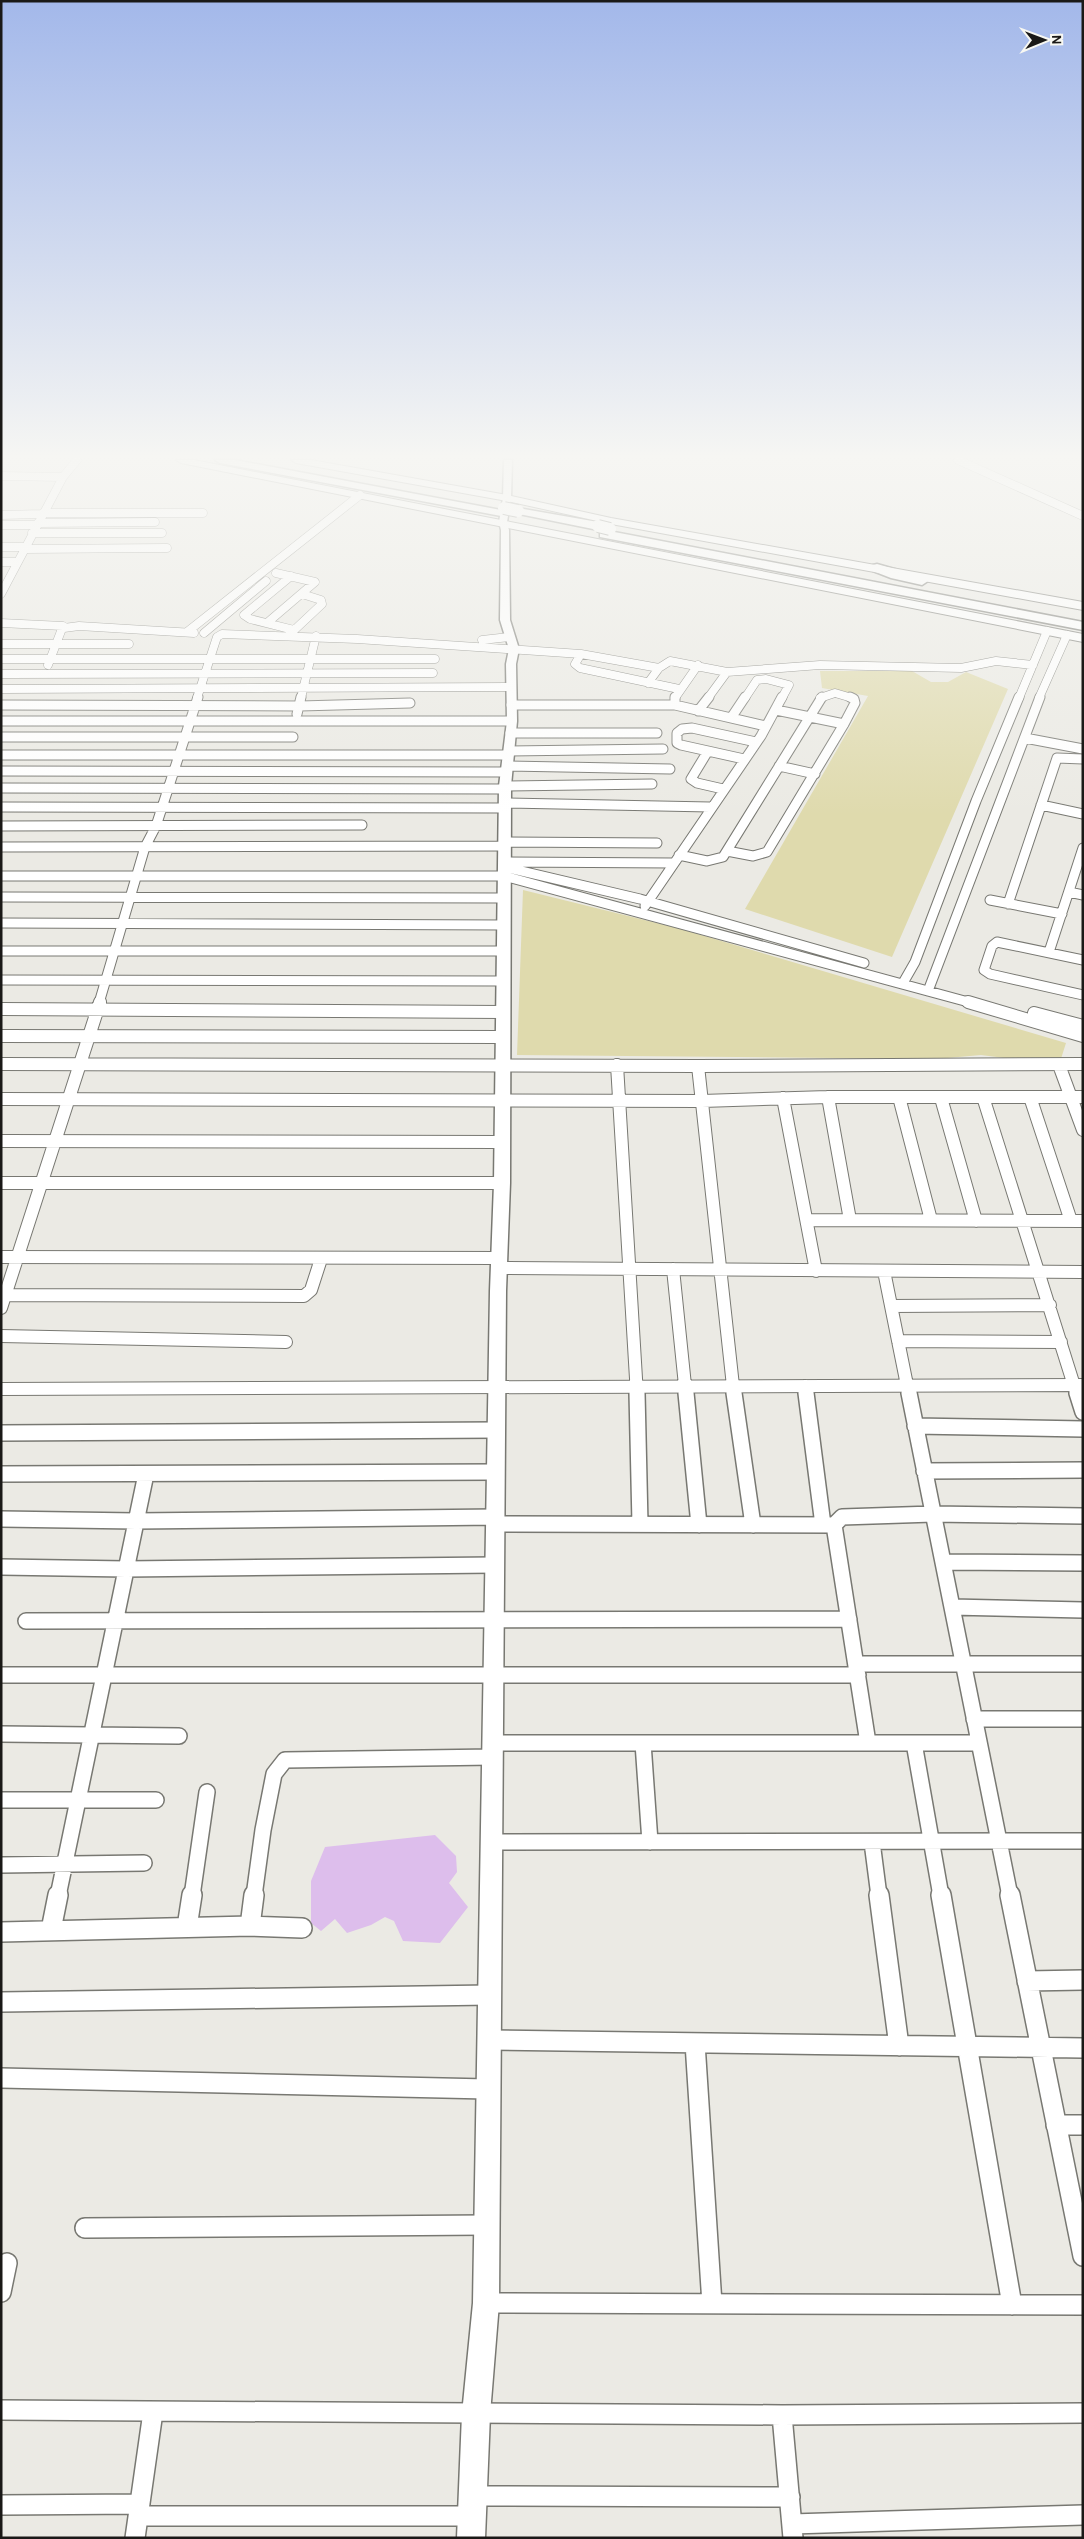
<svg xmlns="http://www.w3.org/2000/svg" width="1084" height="2539" font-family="Karla,sans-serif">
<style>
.green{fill:#dfdaad}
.water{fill:#ddbeec}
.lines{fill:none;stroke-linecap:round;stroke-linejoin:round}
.minor-far4-casing{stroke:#787872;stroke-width:9}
.minor-far3-casing{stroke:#787872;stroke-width:11}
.minor-far2-casing{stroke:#787872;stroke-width:14}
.minor-far1-casing{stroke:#787872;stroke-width:18}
.minor-casing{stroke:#787872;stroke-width:22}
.tertiary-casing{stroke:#787872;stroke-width:3}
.primary-casing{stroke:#787872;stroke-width:2}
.trunk-casing{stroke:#787872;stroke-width:3}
.minor-far4{stroke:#fff;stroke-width:8}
.minor-far3{stroke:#fff;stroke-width:9}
.minor-far2{stroke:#fff;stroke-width:12}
.minor-far1{stroke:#fff;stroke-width:15}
.minor{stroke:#fff;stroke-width:19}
.tertiary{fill:#fff;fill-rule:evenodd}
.primary{fill:#fff;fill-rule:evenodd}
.trunk{fill:#fff;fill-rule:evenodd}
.trunk-bridge-casing{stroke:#787872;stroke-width:14;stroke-linecap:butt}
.trunk-bridge{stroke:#fff;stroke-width:12}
</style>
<rect width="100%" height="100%" fill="#ebeae4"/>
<path class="green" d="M820 671H912L931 682H948L966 672 1008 689 892 957 745 909 868 696 822 688Z
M523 890 681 929 1066 1043 1059 1065 981 1055 936 1059 517 1055Z"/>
<path class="water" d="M435 1835 456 1856 457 1872 449 1883 468 1907 440 1943 403 1941 394 1921 385 1917 371 1925 347 1933 335 1919 321 1931 311 1923V1881L325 1847Z"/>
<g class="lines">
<defs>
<path id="minor-far4" d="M958 460 1083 516
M1 476 63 477
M43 513H203
M1 515 42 514
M38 523 155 522
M1 525H36
M32 533H162
M1 547H25
M24 549 167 548
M1 562H16
M291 576 244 615 250 619 294 630
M1 594 63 477 77 460
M1 623 63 626 48 665
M267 623 315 582 276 573
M64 628 79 626 194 633
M187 632 360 495
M204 633 266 581
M289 635 322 604 321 600 302 594
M482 640 509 637
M1 644H129
M581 654 659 668
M1 659H435
M727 672 820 665 961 668 996 661 1033 665
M1 674 433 673
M648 683 659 668 670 661 727 672 708 698
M1 689 511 687
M197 698 217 637 222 634 357 639 581 654 575 664 580 668 679 689
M301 698 316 636
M675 698 698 665
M745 698 757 680 766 679 789 685 782 698
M820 698 835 693 852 698
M1019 698 1047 631
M1039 698 1067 635"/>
<path id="minor-far3" d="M675 697V705L766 726
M1 705 300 706 410 703
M511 705H675
M776 710 844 724
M698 711 709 697
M297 714 301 697
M731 718 745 697
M1 721H512
M510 733H657
M1 737H293
M1025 738 1083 749
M509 751 663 749
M708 751 691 779 697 783 723 789
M1 755H509
M744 759 681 745 677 743V733L682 729 692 728 756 742
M508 766 670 769
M779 766 815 774
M1 771 507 772
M505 786 652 784
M1 788 505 789
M505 803 710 807
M1041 805 1083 814
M1 807 505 808
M1 826 362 825
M505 842 657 843
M1 847 505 846
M727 851 753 856 767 852 844 724 855 703 854 699 850 697
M679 855 707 861 723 857 822 697
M507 862 673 863
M504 867 640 899 864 963
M1 876H504L972 1003
M1069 892 1083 895
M1 897 504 898
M990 900 1062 914
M1008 904 1057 758 1083 759
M645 906 761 736 782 697
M1 923 505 925
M1 951H505
M1049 952 1083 848
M1083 960 997 942 992 946 984 970 990 974 1083 995
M1 980 504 981
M903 983 915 962 976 801 1019 697
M928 991 1040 697
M99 1003 145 847 156 826 198 697"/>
<path id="minor-far2" d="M968 1002 1083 1036
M1 1009 503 1012
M1034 1013 1083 1026
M1 1036 502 1037
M1 1064 698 1066 1083 1064
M617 1065 637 1395
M1059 1065 1083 1130
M698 1066 734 1395
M828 1097 850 1220
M899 1097 931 1220
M983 1097 1077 1395
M1030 1097 1071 1221
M783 1098 816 1271
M941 1098 976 1221
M1 1099 702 1101 828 1097H1083
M1 1141 503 1142
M1 1183H502
M807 1220 1083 1221
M1 1257 500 1258
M500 1268 1083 1272
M673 1269 686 1395
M884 1271 909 1395
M1 1295 304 1296 311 1290 321 1259
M891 1306 1050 1305
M1 1308 100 1002
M1 1336 286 1342
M898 1341 1061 1342
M805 1386 806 1395
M1 1389 1083 1385"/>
<path id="minor-far1" d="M637 1393 640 1524
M686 1393 699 1525
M734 1393 753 1525
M806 1393 823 1525
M909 1393 1010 1896
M1077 1393 1083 1412
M915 1426 1083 1429
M1 1433 497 1430
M924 1471 1083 1470
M1 1474 496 1472
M1 1519 136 1521 496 1517
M496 1524 834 1525
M943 1562 1083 1563
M1 1567 126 1569 495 1565
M952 1607 1083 1610
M26 1621 849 1619
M856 1664H1083
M1 1675H858
M974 1719H1083
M1 1734 179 1736
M493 1743H979
M643 1743 650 1842
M868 1743 834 1525 842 1517 933 1514 1083 1516
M914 1743 941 1896
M1 1800H156
M492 1842 1083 1841
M872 1842 879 1896
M1 1865 144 1863
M58 1896 146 1474
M192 1896 207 1792
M254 1896 263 1830 274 1774 285 1760 493 1757"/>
<path id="minor" d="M879 1895 899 2046
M941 1895 1012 2305
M1010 1895 1083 2256
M250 1926 254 1895
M187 1927 192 1895
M51 1930 58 1895
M1 1932 250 1926 302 1928
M1027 1981 1083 1980
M1 2002 490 1995
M489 2040 1083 2048
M695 2043 712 2304
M1 2078 487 2089
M1056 2125H1083
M85 2228 486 2225
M1 2292 7 2263
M486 2303 1083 2305
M1 2410 782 2415 1083 2413
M782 2415 793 2538
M471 2496 790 2497
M1 2505 140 2504
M138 2516H471
M792 2524 1083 2515
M135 2538 153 2412"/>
<path id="tertiary" d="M504 460H512L511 498 507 522 509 530 510 620 519 649 516 664 517 721 511 786 510 1183 506 1291 499 2303 490 2414 485 2538H457L462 2414 473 2303 490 1291 494 1183 499 786 507 721 506 664 509 649 500 620 501 530 499 522 503 498Z"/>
<path id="primary" d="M176 460H194L1083 634V642L181 463Z
M291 460H311L507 495 611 518 1083 602V610L611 524 507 501 296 463Z"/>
<path id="trunk" d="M215 460H235L501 510 507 513 501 516 220 463Z
M518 508 598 522 604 526 598 530 514 513V509Z
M604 530 1083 622V630L600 537V531Z
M877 564 926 578 928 581 922 585 891 578 873 571 871 568 873 565Z"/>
</defs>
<use href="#minor-far4" class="minor-far4-casing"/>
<use href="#minor-far3" class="minor-far3-casing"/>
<use href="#minor-far2" class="minor-far2-casing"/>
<use href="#minor-far1" class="minor-far1-casing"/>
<use href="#minor" class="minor-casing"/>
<use href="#tertiary" class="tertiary-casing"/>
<use href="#primary" class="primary-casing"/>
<use href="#trunk" class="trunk-casing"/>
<use href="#minor-far4" class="minor-far4"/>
<use href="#minor-far3" class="minor-far3"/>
<use href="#minor-far2" class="minor-far2"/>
<use href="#minor-far1" class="minor-far1"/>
<use href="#minor" class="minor"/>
<use href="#tertiary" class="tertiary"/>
<use href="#primary" class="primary"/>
<use href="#trunk" class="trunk"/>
<defs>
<path id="trunk-bridge" d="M504 508 518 511
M598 526 610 529"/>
</defs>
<use href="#trunk-bridge" class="trunk-bridge-casing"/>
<use href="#trunk-bridge" class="trunk-bridge"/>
</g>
<linearGradient id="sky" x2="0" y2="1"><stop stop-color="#a3b8ea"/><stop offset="0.56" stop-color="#f6f6f3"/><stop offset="1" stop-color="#f6f6f3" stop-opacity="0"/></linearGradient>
<rect width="1084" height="815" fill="url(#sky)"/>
<rect width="1084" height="2539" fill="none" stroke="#1a1917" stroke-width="5"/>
<g transform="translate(1044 40) rotate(89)" stroke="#f8f8f2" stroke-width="4" paint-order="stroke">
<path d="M0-4L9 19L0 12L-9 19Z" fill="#1a1917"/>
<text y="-8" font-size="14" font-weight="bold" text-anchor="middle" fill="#1a1917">N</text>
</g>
</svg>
